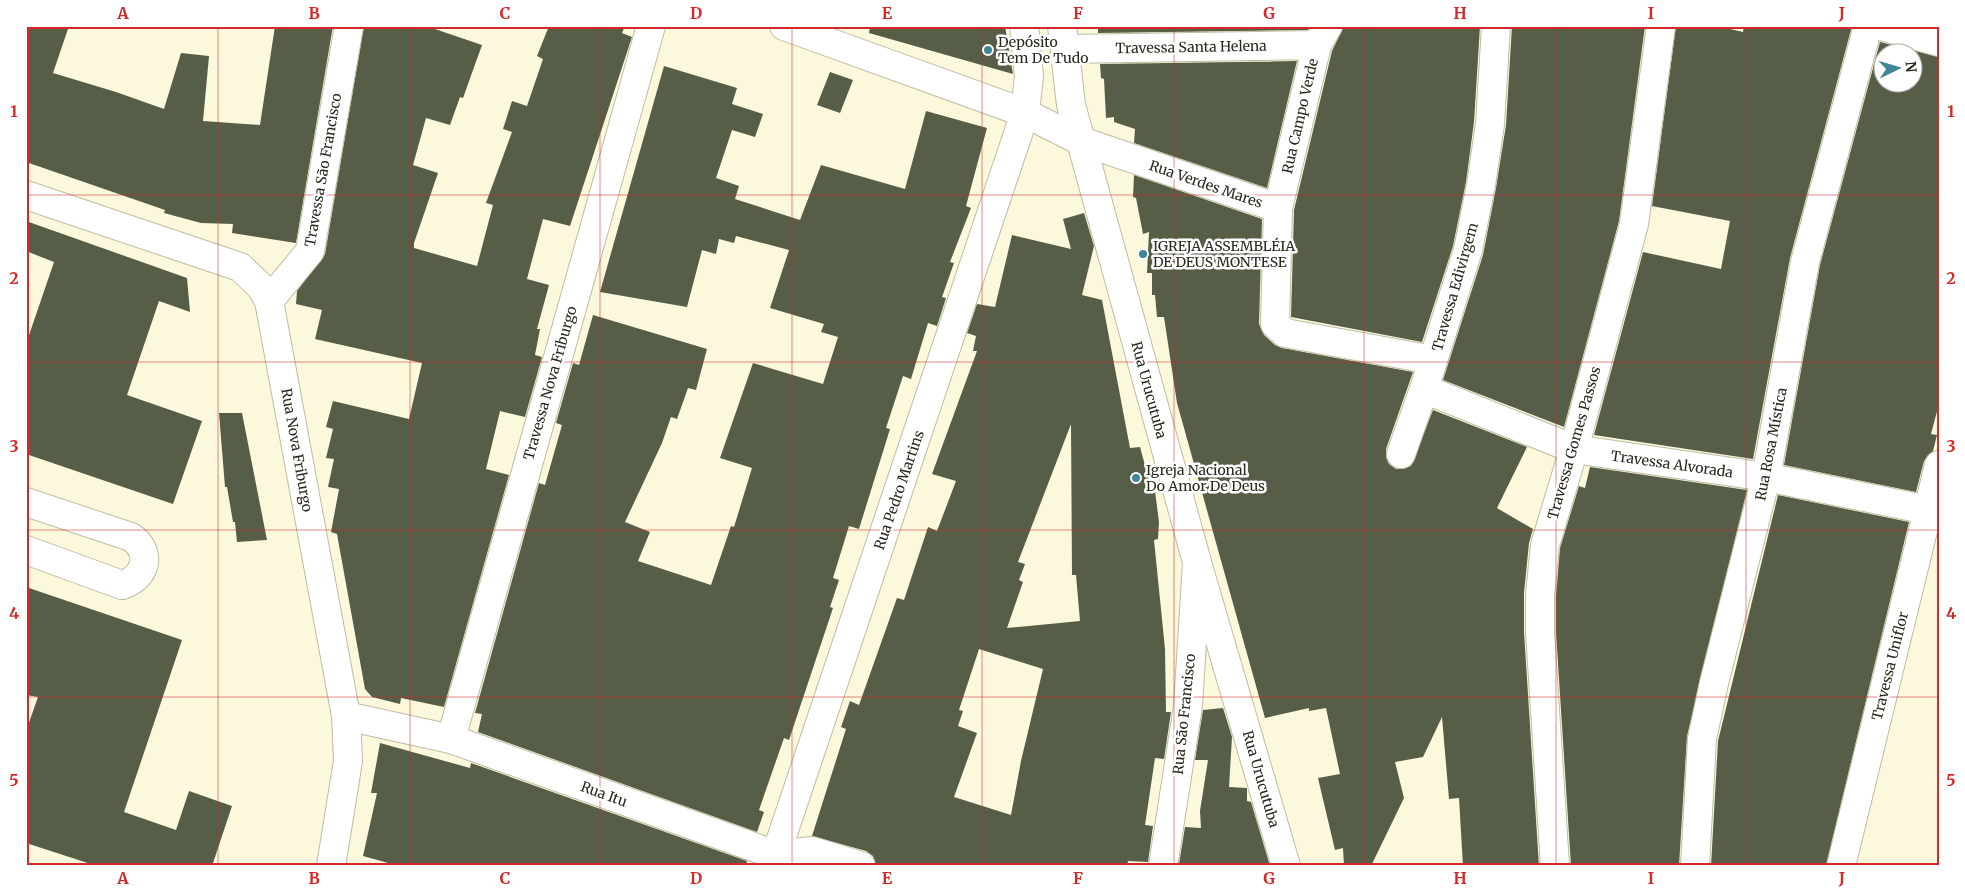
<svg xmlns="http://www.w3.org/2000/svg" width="1965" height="892" font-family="Merriweather,serif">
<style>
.building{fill:#565e48;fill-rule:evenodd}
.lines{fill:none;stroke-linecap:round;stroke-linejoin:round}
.street-casing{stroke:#bfbca2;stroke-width:30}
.secondary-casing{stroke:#bfbca2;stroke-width:30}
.street{stroke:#fff;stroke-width:28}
.secondary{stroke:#fff;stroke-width:28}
.grid{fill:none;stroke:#d62828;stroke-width:1;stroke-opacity:0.55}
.poi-dot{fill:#428595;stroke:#fff;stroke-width:2}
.labels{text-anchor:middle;stroke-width:5;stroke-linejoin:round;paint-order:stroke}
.poi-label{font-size:14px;fill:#29281d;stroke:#fff;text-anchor:start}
.street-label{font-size:14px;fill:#29281d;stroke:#fff}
.neatline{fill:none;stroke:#d62828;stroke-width:2}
.grid-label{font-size:16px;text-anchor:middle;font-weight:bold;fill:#d62828}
</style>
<rect width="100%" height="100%" fill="#fbf8dc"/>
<path class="building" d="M26 26H69L53 73 116 92 164 109 181 53 209 56 203 121 260 125 275 26H333L296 243 232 233 233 224 201 223 164 213 165 210 26 162Z
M364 26H426L482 45 463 98 460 97 450 125 426 118 413 165 438 173 414 243V248L477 266 493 205 486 203 512 132 503 129 512 101 527 106 543 59 537 56 549 26H625L622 33 632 37 570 226 543 219 527 279 549 285 537 329H540L535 355 542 357 525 417 500 411 486 469 509 475 444 707 401 698 400 704 372 697 365 689 337 534 331 532 339 489 328 487 334 459 326 458 333 429 326 427 333 401 409 419 422 363 315 339 322 310 296 304 297 291 325 254Z
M870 26H1005L1013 74 869 33Z
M1098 26H1310L1308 30 1098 33Z
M1344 26H1480L1474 122 1466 182 1453 246 1422 342 1291 317 1294 210 1332 51Z
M1512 26H1645L1619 221 1564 427 1443 380 1483 255 1496 188 1506 125Z
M1676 26H1717L1743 32 1744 26H1852L1790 258 1753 459 1594 435 1643 252 1721 269 1730 221 1652 206Z
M1880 42 1939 57V404L1931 434 1937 435 1933 451 1924 461 1916 492 1784 465 1820 265ZM1882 52H1912V82H1882Z
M1297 61 1267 188 1134 143 1135 129 1114 122V117L1106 118 1104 79 1101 78 1100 64Z
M664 66 737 88 732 104 763 114 755 137 732 130 716 178 739 186 735 199 800 220 821 165 905 189 926 111 987 128 966 206 971 208 950 262 954 263 942 297 946 298 937 326 928 323 911 379 903 376 886 428 890 429 859 529 849 526 833 578 839 580 830 607 833 608 789 740 784 738 759 810 764 812 757 832 478 732 482 714 475 713 539 483 545 485 562 425 556 423 573 363 579 365 593 315 707 349 696 390 688 388 677 419 671 417 662 443 625 522 650 532 638 561 711 585 731 526 734 527 752 468 720 458 753 363 823 384 838 337 821 332 824 324 770 308 789 250 736 236 734 243 719 239 716 254 702 250 687 307 600 292Z
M830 72 853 80 840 113 817 105Z
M1134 175 1262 219 1259 324 1264 335 1275 345 1282 348 1413 372 1386 449V457L1389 464 1396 469H1403L1411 466 1433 410 1527 447 1497 508 1533 529 1529 543 1524 593V632L1539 866H1463L1459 798 1449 799 1442 717 1423 757 1395 762 1404 798 1371 866H1344L1343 848 1335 850 1318 778 1340 774 1326 708 1309 711V708L1265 718 1177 403 1164 317H1157L1155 295H1152V273H1147L1149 232 1143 234 1136 198 1133 197Z
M1084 213 1094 246 1082 295 1102 300 1130 448 1140 447 1152 491H1155L1159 522 1158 539 1154 540 1165 649 1166 712H1171L1164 759 1155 758 1145 825 1153 826 1148 862 1128 861 1127 866H876L873 856 866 851 812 836 846 729 841 727 850 701 859 705 897 598 904 600 928 527 937 531 956 481 932 474 977 351H973L976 336 967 333 977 304 995 307 1012 235 1071 249 1063 219ZM1071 424 1072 575H1076L1080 621 1007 628 1023 582 1019 580 1025 564 1018 562ZM979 649 1043 669 1021 761 1011 815 954 797 977 733 958 726 963 711 959 710Z
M26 221 187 278 190 312 159 301 127 395 202 421 173 504 26 454V344L54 262 26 251Z
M219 413H242L267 540 237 542 235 522H233L227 487H225Z
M1590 467 1747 490 1687 736 1679 866H1571L1556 632V596L1560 548 1579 486 1585 488Z
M1778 495 1909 522 1826 866H1711L1718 741Z
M26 587 182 640 124 812 176 830 189 791 232 806 212 866H97L26 843V731L38 697 26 695Z
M1223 708 1232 737 1229 787 1247 788V801L1251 802 1270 866H1190V864H1179L1185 827 1201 828 1200 811 1208 760H1195L1203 710Z
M380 743 470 768 471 763 747 861 746 866H399L363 856 377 793H371Z"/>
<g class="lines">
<defs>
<path id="street" d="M784 26 1025 113 1081 141 1278 208
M1328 26 1317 45 1278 208 1275 324 1285 333 1433 360
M1881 26 1939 42
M1066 49 1317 45
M26 195 240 267 261 287 269 301 346 716 348 761 331 866
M269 301 310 251 349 26
M1424 389 1574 449 1766 477 1928 510
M1401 454 1424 389 1468 250 1481 185 1490 124 1496 26
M26 502 131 537C153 552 146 578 122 585L26 550
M1198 566 1286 866
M346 716 451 739 776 855 812 851 861 866
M451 739 651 26
M1555 866 1540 632V595L1545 545 1574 449 1634 224 1661 26
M1695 866 1702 739 1714 683 1766 477 1805 262 1868 26
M1841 866 1939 465"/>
<path id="secondary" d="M1062 26 1071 105 1197 562 1188 706 1163 866
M772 866 1025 113 1029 76 1024 26"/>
</defs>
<use href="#street" class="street-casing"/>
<use href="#secondary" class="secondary-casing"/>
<use href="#street" class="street"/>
<use href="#secondary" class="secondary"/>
</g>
<path class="grid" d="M218 26V866M410 26V866M600 26V866M792 26V866M982 26V866M1174 26V866M1364 26V866M1556 26V866M1746 26V866M26 195H1939M26 362H1939M26 530H1939M26 697H1939"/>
<g class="poi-dot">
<circle cx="988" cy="50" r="5"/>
<circle cx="1143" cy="254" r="5"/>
<circle cx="1136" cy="478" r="5"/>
</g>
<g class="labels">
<g class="poi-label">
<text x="998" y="47">Depósito<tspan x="998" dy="16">Tem De Tudo</tspan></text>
<text x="1153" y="251">IGREJA ASSEMBLÉIA<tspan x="1153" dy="16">DE DEUS MONTESE</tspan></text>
<text x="1146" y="475">Igreja Nacional<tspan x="1146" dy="16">Do Amor De Deus</tspan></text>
</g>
<g class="street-label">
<text transform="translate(1191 47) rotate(-1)" y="5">Travessa Santa Helena</text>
<text transform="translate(1300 116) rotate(-77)" y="5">Rua Campo Verde</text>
<text transform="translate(323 170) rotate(-80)" y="5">Travessa São Francisco</text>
<text transform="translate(1206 184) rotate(19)" y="5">Rua Verdes Mares</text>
<text transform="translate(1455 287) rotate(-74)" y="5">Travessa Edivirgem</text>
<text transform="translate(550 383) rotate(-74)" y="5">Travessa Nova Friburgo</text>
<text transform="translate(1149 390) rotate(75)" y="5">Rua Urucutuba</text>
<text transform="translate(1574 443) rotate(-74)" y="5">Travessa Gomes Passos</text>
<text transform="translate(1771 444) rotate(-79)" y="5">Rua Rosa Mística</text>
<text transform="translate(297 450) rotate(80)" y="5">Rua Nova Friburgo</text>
<text transform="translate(1672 464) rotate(8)" y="5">Travessa Alvorada</text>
<text transform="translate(899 490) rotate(-71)" y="5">Rua Pedro Martins</text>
<text transform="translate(1890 666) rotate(-76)" y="5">Travessa Uniflor</text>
<text transform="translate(1184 714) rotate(-84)" y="5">Rua São Francisco</text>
<text transform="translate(1261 779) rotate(74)" y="5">Rua Urucutuba</text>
<text transform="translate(604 794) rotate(20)" y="5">Rua Itu</text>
</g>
</g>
<rect width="1965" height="892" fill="none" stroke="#ffffff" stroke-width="55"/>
<g transform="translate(1898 68) rotate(85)"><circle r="24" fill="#ffffff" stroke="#a9a9a5"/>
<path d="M0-4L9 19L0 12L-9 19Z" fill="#428595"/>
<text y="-8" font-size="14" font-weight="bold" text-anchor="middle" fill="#29281d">N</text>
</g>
<rect x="28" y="28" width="1910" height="836" class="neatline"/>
<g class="grid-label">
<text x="123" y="19">A</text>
<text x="314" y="19">B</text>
<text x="505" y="19">C</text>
<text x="696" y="19">D</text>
<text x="887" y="19">E</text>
<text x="1078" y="19">F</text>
<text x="1269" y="19">G</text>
<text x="1460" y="19">H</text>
<text x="1651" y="19">I</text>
<text x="1842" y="19">J</text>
<text x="14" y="117">1</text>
<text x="1951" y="117">1</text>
<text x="14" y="284">2</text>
<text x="1951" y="284">2</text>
<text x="14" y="452">3</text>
<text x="1951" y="452">3</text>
<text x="14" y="619">4</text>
<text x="1951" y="619">4</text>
<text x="14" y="786">5</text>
<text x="1951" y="786">5</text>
<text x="123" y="884">A</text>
<text x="314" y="884">B</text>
<text x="505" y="884">C</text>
<text x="696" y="884">D</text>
<text x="887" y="884">E</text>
<text x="1078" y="884">F</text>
<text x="1269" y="884">G</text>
<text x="1460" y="884">H</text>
<text x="1651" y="884">I</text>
<text x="1842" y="884">J</text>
</g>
</svg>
